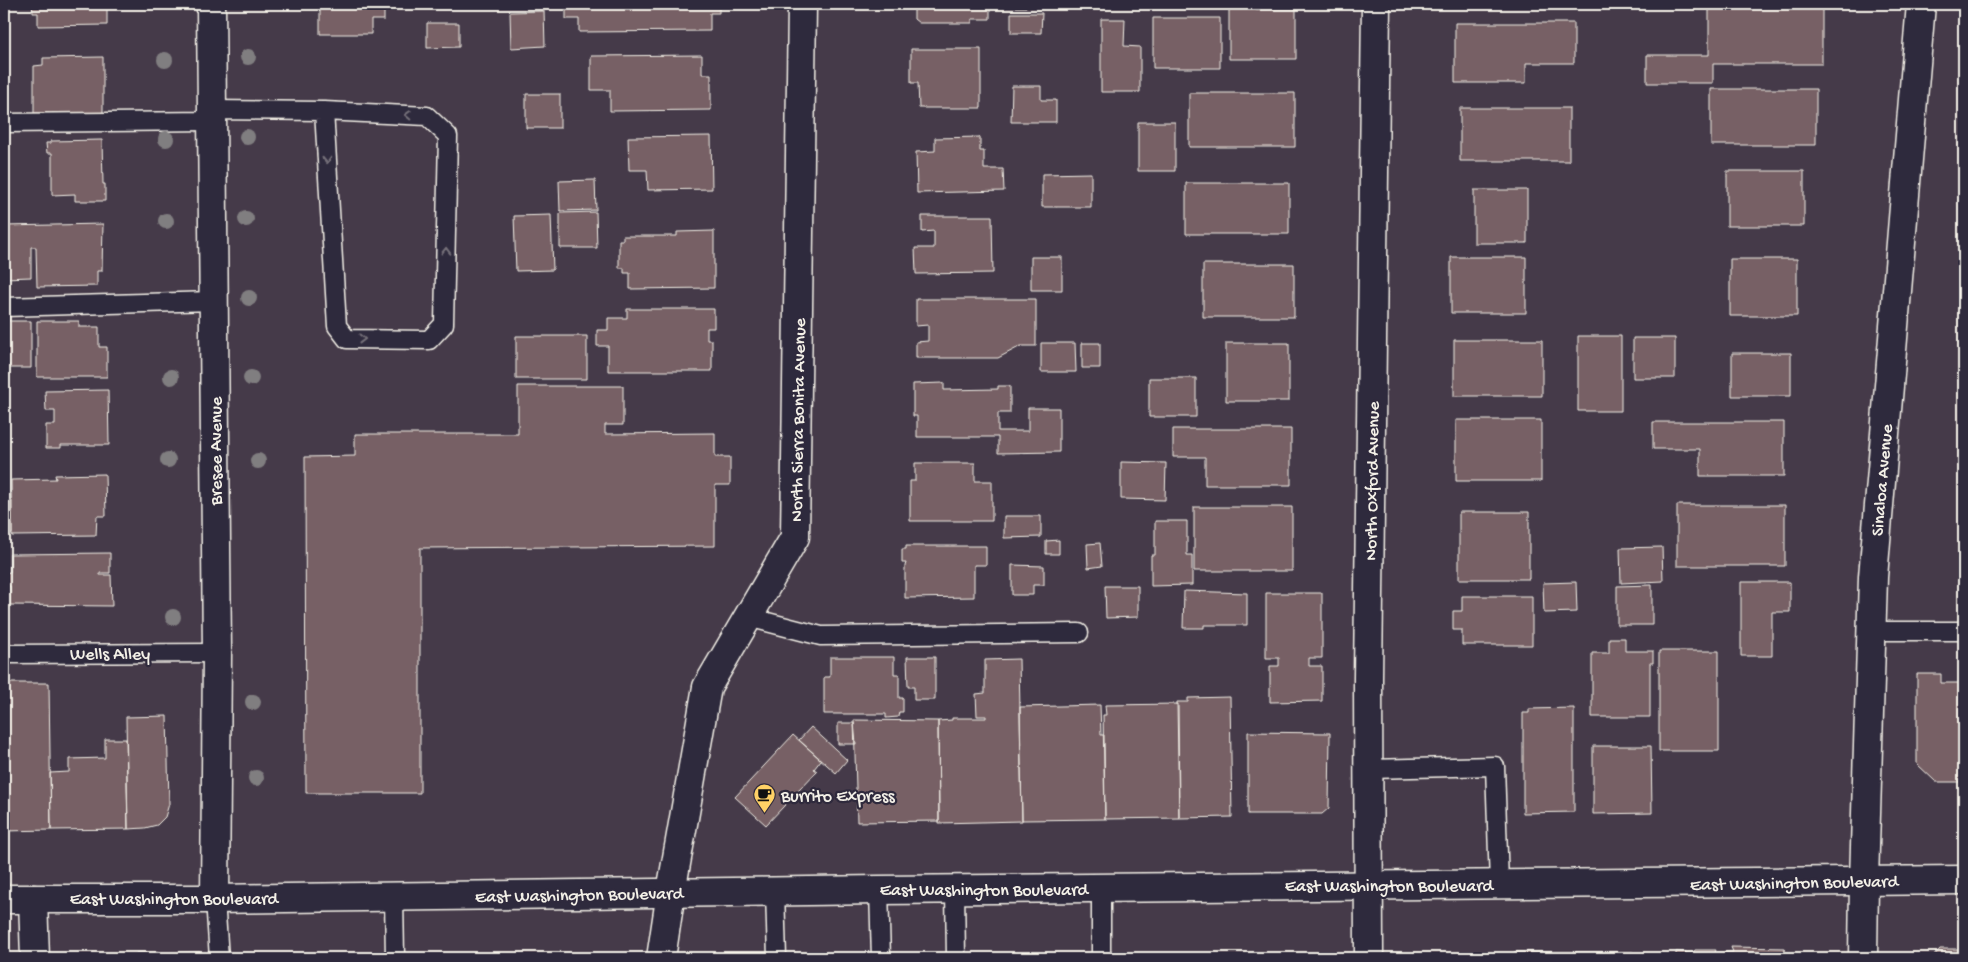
<svg xmlns="http://www.w3.org/2000/svg" width="1968" height="962" font-family="'Gochi Hand',sans-serif">
<style>
.building{fill:#776165;stroke:#f4f1e8}
.lines{fill:none;stroke-linecap:round;stroke-linejoin:round}
.lane-casing{stroke:#f4f1e8;stroke-width:21}
.street-casing{stroke:#f4f1e8;stroke-width:31}
.secondary-casing{stroke:#f4f1e8;stroke-width:31}
.lane{stroke:#2f2a3d;stroke-width:18}
.street{stroke:#2f2a3d;stroke-width:28}
.secondary{stroke:#2f2a3d;stroke-width:28}
.tree{fill:#807e80}
.oneway{stroke:#747079}
.labels{text-anchor:middle;stroke-width:4.5;stroke-linejoin:round;paint-order:stroke}
.street-label{font-size:18px;fill:#f4f1e8;stroke:#2f2a3d}
.poi-label{font-size:18px;fill:#f4f1e8;stroke:#2f2a3d;text-anchor:start}
</style>
<rect width="100%" height="100%" fill="#453a49"/>
<filter id="ink" filterUnits="userSpaceOnUse"><feTurbulence type="fractalNoise" baseFrequency=".02" numOctaves="2"/><feDisplacementMap in="SourceGraphic" scale="10" xChannelSelector="R" yChannelSelector="G"/><feConvolveMatrix kernelMatrix="1 2 1 2 8 2 1 2 1" color-interpolation-filters="sRGB"/></filter>
<g filter="url(#ink)">
<path class="building" d="M32 4H107V25L38 26V13H33Z
M320 4H400H384V20H371V34H320Z
M566 4H719V13H710V31L579 32V19H566Z
M914 4H990V19H972V23H919L914 19Z
M1000 4H1027L1026 7H1000Z
M1709 7H1822V64H1713V83H1647V55H1709Z
M1229 9H1296V59H1229Z
M544 11 545 46 511 48 510 12Z
M1011 13H1042L1041 33H1011Z
M1153 18H1220V68H1153Z
M1101 19H1125L1124 46 1140 47V92H1101Z
M427 23H459V47L427 48Z
M1455 23H1574V63H1526V83H1455Z
M911 49H981V108H919L918 83H911Z
M702 55V74H711V110L610 111V90H591V56Z
M103 57V119L49 118V113H34V66L43 65V58Z
M1012 86H1041V100H1056V122H1011Z
M1711 89H1816V145H1711Z
M1189 93H1295V147H1189Z
M526 94H560V128H526Z
M1460 108H1569V161H1460Z
M1138 122H1175V171H1138Z
M711 136 712 189 648 190 647 170H629L628 137Z
M980 137V151H984V169H1003L1004 191 917 193 916 152 935 151V138Z
M102 140 103 184H105V201H75V194L52 195V153H47L46 143H51V141Z
M1727 171H1804V226H1727Z
M1091 173V207H1042V174Z
M595 180 596 210 560 211 559 181Z
M1186 183H1289V234H1186Z
M1474 190H1527V243H1474Z
M596 212 597 248H560V213Z
M551 215 553 270 516 271 514 216Z
M922 216H992L993 273 916 274 915 248H934V231L922 232Z
M103 224 102 271H97V286L37 287 36 247H31V277L4 278V226Z
M714 231V288L630 289V273H624V268H619V240H623V236H677V232Z
M1031 257H1062V290H1031Z
M1451 257H1526V313H1451Z
M1730 259H1797V316H1730Z
M1203 264H1294V317H1203Z
M916 299H1036V346H1021L998 358H916V342L928 341V325L916 326Z
M627 309H714V328H707V340H712V371H608V346H597V330H608V318H627Z
M4 318H9V321H31V368H9V364H4Z
M37 321H79V327H99V347H107V377H37Z
M516 336H587V379H516Z
M1578 336H1621V411H1578Z
M1633 338H1675V378H1633Z
M1454 340H1542V396H1454Z
M1041 343H1075L1076 372H1041Z
M1082 343H1100V368H1082Z
M1226 343H1289V401H1226Z
M1732 353H1791V396H1732Z
M1149 378H1196V417H1149Z
M944 383V390L998 389V386H1010V413H998V431H1028V408H1059V452L998 453V437H917V416H913V384Z
M518 386H623V425H605V434L715 433V457H730V485H715V546L420 548V793H306L305 457 355 456V434H518Z
M108 390 109 445H61V448H46V425H55V411H46L45 391Z
M1456 420H1541V481H1456Z
M1653 422H1784V476H1700V449H1653Z
M1173 429H1291V485H1205V457H1173Z
M1121 462 1166 463 1165 500 1121 499Z
M915 463H975V481H992V521H910V481H915Z
M105 474 106 516H97L96 535 12 536 11 480 56 479 55 475Z
M4 501H12V534L4 535Z
M1677 505H1785V566H1677Z
M1194 507H1292V571H1194Z
M1459 512H1529V579H1459Z
M1004 516H1041V537L1004 538Z
M1155 521H1187V555H1192V585L1151 586V555H1155Z
M1059 540V554H1046V541Z
M1100 543 1102 566 1088 568 1087 544Z
M906 546H986V565H974V597L905 598V566L906 563H902V549H906Z
M1662 547 1663 581 1621 583 1620 548Z
M110 553V573H100V575H111L112 606 10 605V586H4V573L10 572V554Z
M1012 565 1044 566V585H1033V595H1012Z
M1576 582 1577 612 1544 613 1543 583Z
M1741 582H1790V612H1772V656H1741Z
M1652 585V625H1617V586Z
M1105 586H1138V617L1106 618Z
M1184 591 1247 593V625H1204V628H1183Z
M1266 593H1322V658H1309V666H1322V701L1270 702V666H1279V658H1266Z
M1462 596H1532V645H1462V630H1453V611H1462Z
M1609 638H1625V651H1653V663H1650V717H1592V653H1609Z
M1659 651H1719V751H1659Z
M830 657H894V674H899V698H903V712H899L898 717 886 718V714H824V677H830Z
M907 657H935V700H914V687H908Z
M1019 659 1022 821 939 823 938 721 952 720V718H986V716H977L976 694 985 693V660Z
M1917 674H1941V683H1964V782H1936L1917 764Z
M4 683H49L51 830 4 831Z
M1230 697 1232 817 1179 818 1177 702H1188V698Z
M1178 704 1179 818 1105 819 1103 715H1106L1105 705Z
M1100 705 1101 735H1104L1105 819 1022 820 1020 707Z
M1574 708V812L1523 813V713H1529V709Z
M167 716 169 804 165 817 157 825 145 828 128 829 126 717Z
M854 720 938 721 939 821 857 822Z
M838 723H854L856 744H838Z
M811 727 847 760 836 773 799 740Z
M1248 732 1330 733 1329 808 1322 814H1248Z
M793 735 821 760 814 769 817 771 766 825 735 797Z
M105 739H126L128 829 51 830 50 773 69 772V759L105 758Z
M1593 746H1651L1652 813 1593 814Z
M1731 947 1785 948 1784 958H1676V952L1693 953 1695 950H1716L1715 953 1733 952Z
M1940 949H1964V958H1932Z
M200 952V958H136V953Z
M1514 952H1633V958H1514Z
M617 955V958H506V956Z"/>
<g class="lines">
<defs>
<path id="lane" d="M212 110 324 111 427 116 448 136 444 324 429 340 347 339 337 326 324 111
M4 123 212 121
M4 307 214 301
M748 617 821 636 1079 633
M1873 631H1964
M4 654 217 653
M1369 769 1495 766 1499 884
M1101 888V958
M955 889 956 958
M879 890 881 958
M775 891 777 958
M394 896 395 958
M215 899 219 958"/>
<path id="street" d="M211 4 217 653 215 899
M33 899 35 958
M661 958 671 892 707 687 795 537 802 4
M1369 958 1368 678 1376 4
M1863 958 1864 881 1873 577 1921 4"/>
<path id="secondary" d="M4 899H215L879 890 1964 880"/>
</defs>
<use href="#lane" class="lane-casing"/>
<use href="#street" class="street-casing"/>
<use href="#secondary" class="secondary-casing"/>
<use href="#lane" class="lane"/>
<use href="#street" class="street"/>
<use href="#secondary" class="secondary"/>
</g>
<g class="tree">
<circle cx="248" cy="57" r="8"/>
<circle cx="165" cy="60" r="8"/>
<circle cx="247" cy="137" r="8"/>
<circle cx="166" cy="139" r="8"/>
<circle cx="246" cy="219" r="8"/>
<circle cx="166" cy="221" r="8"/>
<circle cx="249" cy="298" r="8"/>
<circle cx="171" cy="377" r="8"/>
<circle cx="251" cy="378" r="8"/>
<circle cx="168" cy="460" r="8"/>
<circle cx="258" cy="461" r="8"/>
<circle cx="173" cy="617" r="8"/>
<circle cx="253" cy="702" r="8"/>
<circle cx="256" cy="778" r="8"/>
</g>
<defs><path id="oneway-chevron" d="M-2-3.5L2.5 0L-2 3.5" fill="none" stroke-width="1.6" stroke-linecap="round" stroke-linejoin="round" transform="scale(1.25)"/></defs>
<g class="oneway">
<use href="#oneway-chevron" transform="translate(408 115) rotate(-178)"/>
<use href="#oneway-chevron" transform="translate(327 160) rotate(87)"/>
<use href="#oneway-chevron" transform="translate(446 251) rotate(-89)"/>
<use href="#oneway-chevron" transform="translate(362 339) rotate(1)"/>
</g>
</g>
<defs>
<symbol id="cafe-pin" viewBox="-11 -11 22 30"><path d="M0 17L-7.5 6A9.5 9.5 0 1 1 7.5 6Z" fill="#ffd166" stroke="#2f2a3d"/><path d="M-5.5-4.5H6V0H3Q3 3.5 0 3.5H-2.5Q-5.5 3.5-5.5 0ZM3-3.2v2h1.7v-2ZM-6 4.5H4V6H-6Z" fill="#111"/></symbol>
</defs>
<g fill-rule="evenodd">
<use href="#cafe-pin" x="752" y="782" width="25" height="34"/>
</g>
<g class="labels">
<g class="street-label">
<text transform="translate(797 420) rotate(-89)" y="6">North Sierra Bonita Avenue</text>
<text transform="translate(215 451) rotate(-90)" y="6">Bresee Avenue</text>
<text transform="translate(1881 480) rotate(-85)" y="6">Sinaloa Avenue</text>
<text transform="translate(1371 481) rotate(-89)" y="6">North Oxford Avenue</text>
<text x="110" y="659">Wells Alley</text>
<text transform="translate(1794 882) rotate(-1)" y="6">East Washington Boulevard</text>
<text x="1389" y="891">East Washington Boulevard</text>
<text x="984" y="895">East Washington Boulevard</text>
<text transform="translate(579 894) rotate(-1)" y="6">East Washington Boulevard</text>
<text x="174" y="904">East Washington Boulevard</text>
</g>
<g class="poi-label">
<text x="781" y="801">Burrito Express</text>
</g>
</g>
<rect width="1968" height="962" fill="none" stroke="#2f2a3d" stroke-width="20"/>
<rect x="10" y="10" width="1948" height="942" fill="none" stroke="#f4f1e8" stroke-width="2" filter="url(#ink)"/>
</svg>
